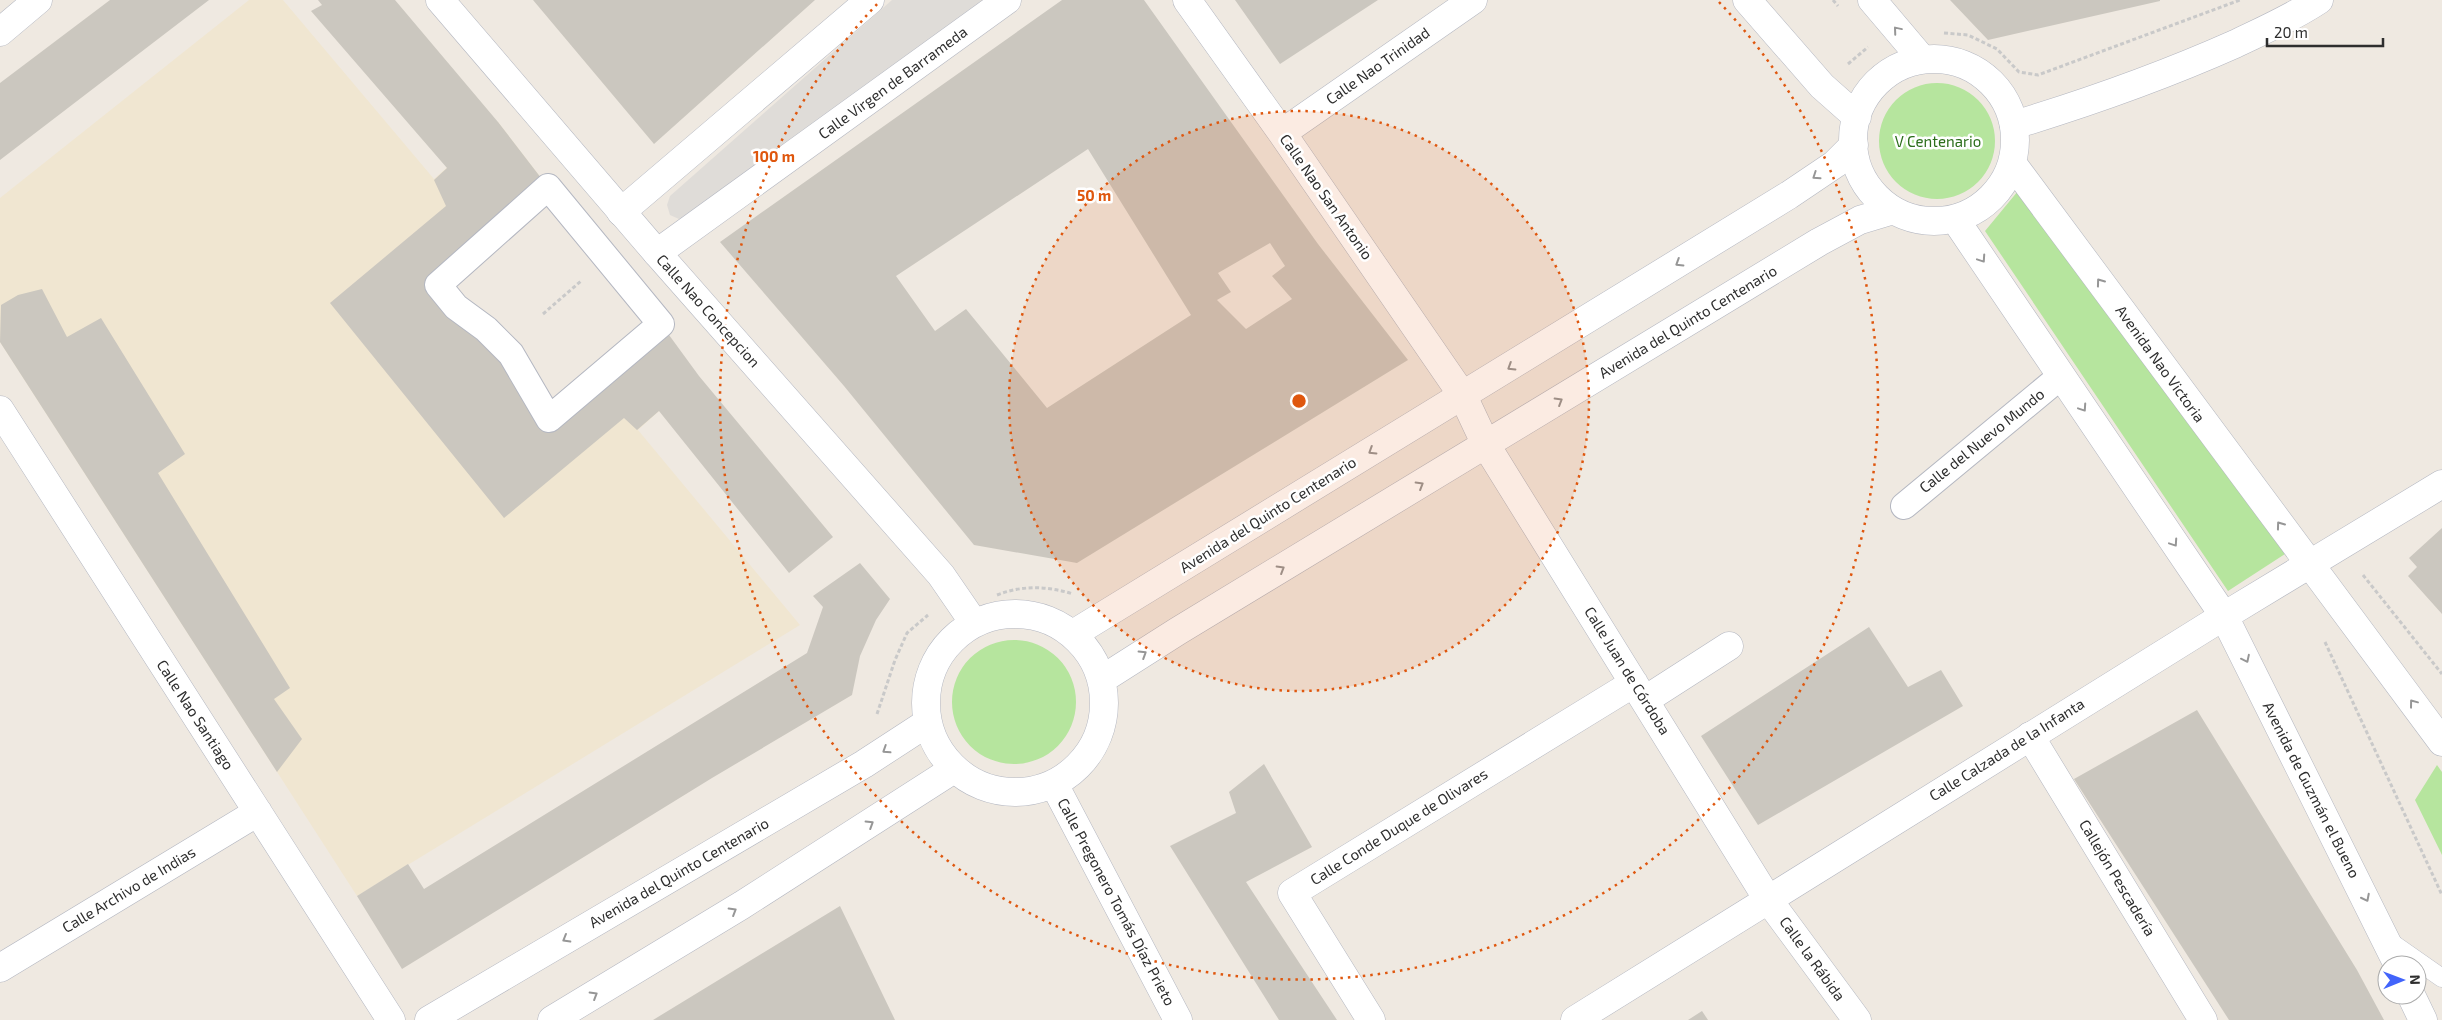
<svg xmlns="http://www.w3.org/2000/svg" width="2442" height="1020" font-family="'Exo 2',sans-serif">
<style>
.education{fill:#f0e6d1}
.green{fill:#b6e59e}
.plaza{fill:#dfdcd8}
.building{fill:#cbc7bf;fill-rule:evenodd}
.lines{fill:none;stroke-linecap:round;stroke-linejoin:round}
.service-casing{stroke:#b4b7c1;stroke-width:19}
.pedestrian-casing{stroke:#b4b7c1;stroke-width:28}
.minor-casing{stroke:#b4b7c1;stroke-width:29}
.tertiary-casing{stroke:#b4b7c1;stroke-width:29}
.path{stroke:#c9c9c9;stroke-width:3;stroke-dasharray:4 2.5;stroke-linecap:butt}
.service{stroke:#fff;stroke-width:18}
.pedestrian{stroke:#fff;stroke-width:26}
.minor{stroke:#fff;stroke-width:28}
.tertiary{stroke:#fff;stroke-width:28}
.oneway{stroke:#969696}
.ring{fill:none;stroke:#df570e;stroke-width:2.5;stroke-dasharray:2.5 5}
.labels{text-anchor:middle;stroke-width:5;stroke-linejoin:round;paint-order:stroke}
.street-label{font-size:15px;fill:#2e2e2e;stroke:#fff}
.park-label{font-size:15px;fill:#2c6e1b;stroke:#fff}
.centre{fill:#df570e;stroke:#fff;stroke-width:2.5}
.ring-label{font-size:15px;text-anchor:middle;font-weight:bold;fill:#df570e;stroke:#fff;stroke-width:5;stroke-linejoin:round;paint-order:stroke}
</style>
<rect width="100%" height="100%" fill="#efe9e1"/>
<path class="education" d="M249 0H283L434 179 498 122 548 187 438 285 549 419 659 411 638 430 800 625 357 896 0 342V198Z"/>
<path class="green" d="M1879 141a58 58 0 1 1 116 0a58 58 0 1 1-116 0Z
M2018 191 2285 554 2228 591 1985 231Z
M952 702a62 62 0 1 1 124 0a62 62 0 1 1-124 0Z
M2437 765 2442 772V855L2415 800Z"/>
<path class="plaza" d="M892 0H983L689 216 679 219 670 215 667 205 670 196Z"/>
<path class="building" d="M110 0H209L0 160V83Z
M318 0H395L498 122 548 187 438 285 549 419 661 324 699 376 833 537 789 573 659 411 637 430 624 418 504 518 330 303 446 206 434 180 447 168 311 11 322 5Z
M533 0H815L654 144Z
M1062 0H1144L1318 244 1408 360 1077 563 974 545 844 386 720 242ZM1088 149 1191 315 1047 408 966 309 935 331 896 276ZM1270 243 1285 266 1272 276 1292 299 1246 329 1217 300 1231 292 1218 273Z
M1235 0H1378L1280 64Z
M1950 0H2160V1L1988 40Z
M42 289 67 337 101 318 185 454 158 473 290 688 274 699 302 739 277 772 0 342 1 305 18 295Z
M2442 528V614L2408 576 2417 567 2409 558Z
M860 563 890 599 876 620 860 656 852 695 712 778 402 969 357 896 408 864 424 889 807 653 823 607 813 596Z
M1869 627 1908 687 1941 670 1963 706 1758 825 1701 736Z
M2197 710 2357 970 2384 1020H2229L2074 779Z
M1264 764 1312 847 1246 882 1337 1020H1279L1170 846 1236 813 1229 792Z
M840 906 895 1020H653Z
M1702 1011 1708 1020H1688Z"/>
<g class="lines">
<defs>
<path id="service" d="M2389 941 2442 978"/>
<path id="pedestrian" d="M548 187 661 324 549 419 511 354 486 329 456 307 438 285Z
M1904 506 2061 376"/>
<path id="minor" d="M1187 0 1282 133 1463 396 1486 445 1767 898 1857 1020
M1872 0 1922 59
M0 32 38 0
M2014 125C2090 102 2163 76 2235 44 2264 30 2292 18 2319 0
M1282 133 1473 0
M621 212 870 0
M657 253 1007 0
M0 410 391 1020
M1645 700 1729 646
M2030 736 2203 1020
M0 968 258 812
M1371 1020 1292 893 1634 683"/>
<path id="tertiary" d="M440 0 657 253 941 575 974 623
M1747 0 1822 86 1857 117
M1853 140a81 81 0 1 1 162 0a81 81 0 1 1-162 0Z
M2012 163 2442 742
M1955 219 2224 616 2398 965
M926 703a89 89 0 1 1 178 0a89 89 0 1 1-178 0Z
M1073 634 1789 195 1835 164 1854 145
M1101 680 1178 631 1819 242 1860 220 1893 210
M1054 784 1178 1020
M2411 995 2423 1020
M429 1020 864 764 927 723
M552 1020 742 905 954 769
M1575 1020 2224 616 2442 484"/>
</defs>
<use href="#service" class="service-casing"/>
<use href="#pedestrian" class="pedestrian-casing"/>
<use href="#minor" class="minor-casing"/>
<use href="#tertiary" class="tertiary-casing"/>
<path class="path" d="M1833 0 1838 6
M1944 33 1968 35 1997 49 2019 72 2038 75 2240 0
M1848 64 1868 47
M543 314 581 281
M2363 575 2442 674
M997 595C1022 585 1048 586 1073 594
M2325 642 2442 895
M877 714 895 660 907 633 928 615"/>
<use href="#service" class="service"/>
<use href="#pedestrian" class="pedestrian"/>
<use href="#minor" class="minor"/>
<use href="#tertiary" class="tertiary"/>
</g>
<defs><path id="oneway-chevron" d="M-2-3.5L2.5 0L-2 3.5" fill="none" stroke-width="1.6" stroke-linecap="round" stroke-linejoin="round" transform="scale(1.25)"/></defs>
<g class="oneway">
<use href="#oneway-chevron" transform="translate(1897 30) rotate(-130)"/>
<use href="#oneway-chevron" transform="translate(1816 176) rotate(146)"/>
<use href="#oneway-chevron" transform="translate(1982 259) rotate(56)"/>
<use href="#oneway-chevron" transform="translate(1679 263) rotate(148)"/>
<use href="#oneway-chevron" transform="translate(2100 282) rotate(-126)"/>
<use href="#oneway-chevron" transform="translate(1511 367) rotate(148)"/>
<use href="#oneway-chevron" transform="translate(1559 401) rotate(-31)"/>
<use href="#oneway-chevron" transform="translate(2083 408) rotate(56)"/>
<use href="#oneway-chevron" transform="translate(1372 451) rotate(148)"/>
<use href="#oneway-chevron" transform="translate(1420 485) rotate(-31)"/>
<use href="#oneway-chevron" transform="translate(2280 525) rotate(-126)"/>
<use href="#oneway-chevron" transform="translate(2174 543) rotate(56)"/>
<use href="#oneway-chevron" transform="translate(1281 569) rotate(-31)"/>
<use href="#oneway-chevron" transform="translate(1143 654) rotate(-32)"/>
<use href="#oneway-chevron" transform="translate(2246 659) rotate(64)"/>
<use href="#oneway-chevron" transform="translate(2413 703) rotate(-127)"/>
<use href="#oneway-chevron" transform="translate(886 750) rotate(147)"/>
<use href="#oneway-chevron" transform="translate(870 824) rotate(-32)"/>
<use href="#oneway-chevron" transform="translate(2366 898) rotate(63)"/>
<use href="#oneway-chevron" transform="translate(733 911) rotate(-31)"/>
<use href="#oneway-chevron" transform="translate(566 939) rotate(150)"/>
<use href="#oneway-chevron" transform="translate(594 995) rotate(-31)"/>
</g>
<circle cx="1299" cy="401" r="290" fill="#df570e" fill-opacity=".12"/>
<g class="ring">
<circle cx="1299" cy="401" r="290"/>
<path d="M1719 2A579 579 0 1 1 879 2"/>
</g>
<g class="labels">
<g class="street-label">
<text transform="translate(1378 66) rotate(-35)" y="5">Calle Nao Trinidad</text>
<text transform="translate(893 83) rotate(-36)" y="5">Calle Virgen de Barrameda</text>
<text transform="translate(1326 197) rotate(55)" y="5">Calle Nao San Antonio</text>
<text transform="translate(708 311) rotate(48)" y="5">Calle Nao Concepcion</text>
<text transform="translate(1688 322) rotate(-31)" y="5">Avenida del Quinto Centenario</text>
<text transform="translate(2160 364) rotate(54)" y="5">Avenida Nao Victoria</text>
<text transform="translate(1982 441) rotate(-39)" y="5">Calle del Nuevo Mundo</text>
<text transform="translate(1268 515) rotate(-32)" y="5">Avenida del Quinto Centenario</text>
<text transform="translate(1627 671) rotate(58)" y="5">Calle Juan de Córdoba</text>
<text transform="translate(195 715) rotate(57)" y="5">Calle Nao Santiago</text>
<text transform="translate(2007 750) rotate(-32)" y="5">Calle Calzada de la Infanta</text>
<text transform="translate(2311 790) rotate(63)" y="5">Avenida de Guzmán el Bueno</text>
<text transform="translate(1399 827) rotate(-32)" y="5">Calle Conde Duque de Olivares</text>
<text transform="translate(679 873) rotate(-30)" y="5">Avenida del Quinto Centenario</text>
<text transform="translate(2117 878) rotate(59)" y="5">Callejón Pescadería</text>
<text transform="translate(129 890) rotate(-31)" y="5">Calle Archivo de Indias</text>
<text transform="translate(1116 902) rotate(62)" y="5">Calle Pregonero Tomás Díaz Prieto</text>
<text transform="translate(1812 959) rotate(54)" y="5">Calle la Rábida</text>
</g>
<g class="park-label">
<text x="1938" y="147">V Centenario</text>
</g>
</g>
<circle cx="1299" cy="401" r="8" class="centre"/>
<g class="ring-label">
<text x="774" y="162">100 m</text>
<text x="1094" y="201">50 m</text>
</g>
<g transform="translate(2402 980) rotate(89)"><circle r="24" fill="#ffffff" stroke="#ababab"/>
<path d="M0-4L9 19L0 12L-9 19Z" fill="#4264fb"/>
<text y="-8" font-size="14" font-weight="bold" text-anchor="middle" fill="#2e2e2e">N</text>
</g>
<path d="M2267 38v8h116v-8" fill="none" stroke="#2e2e2e" stroke-width="2.5"/>
<text x="2274" y="38" font-size="15" fill="#2e2e2e" stroke="#ffffff" stroke-width="4" paint-order="stroke">20 m</text>
</svg>
